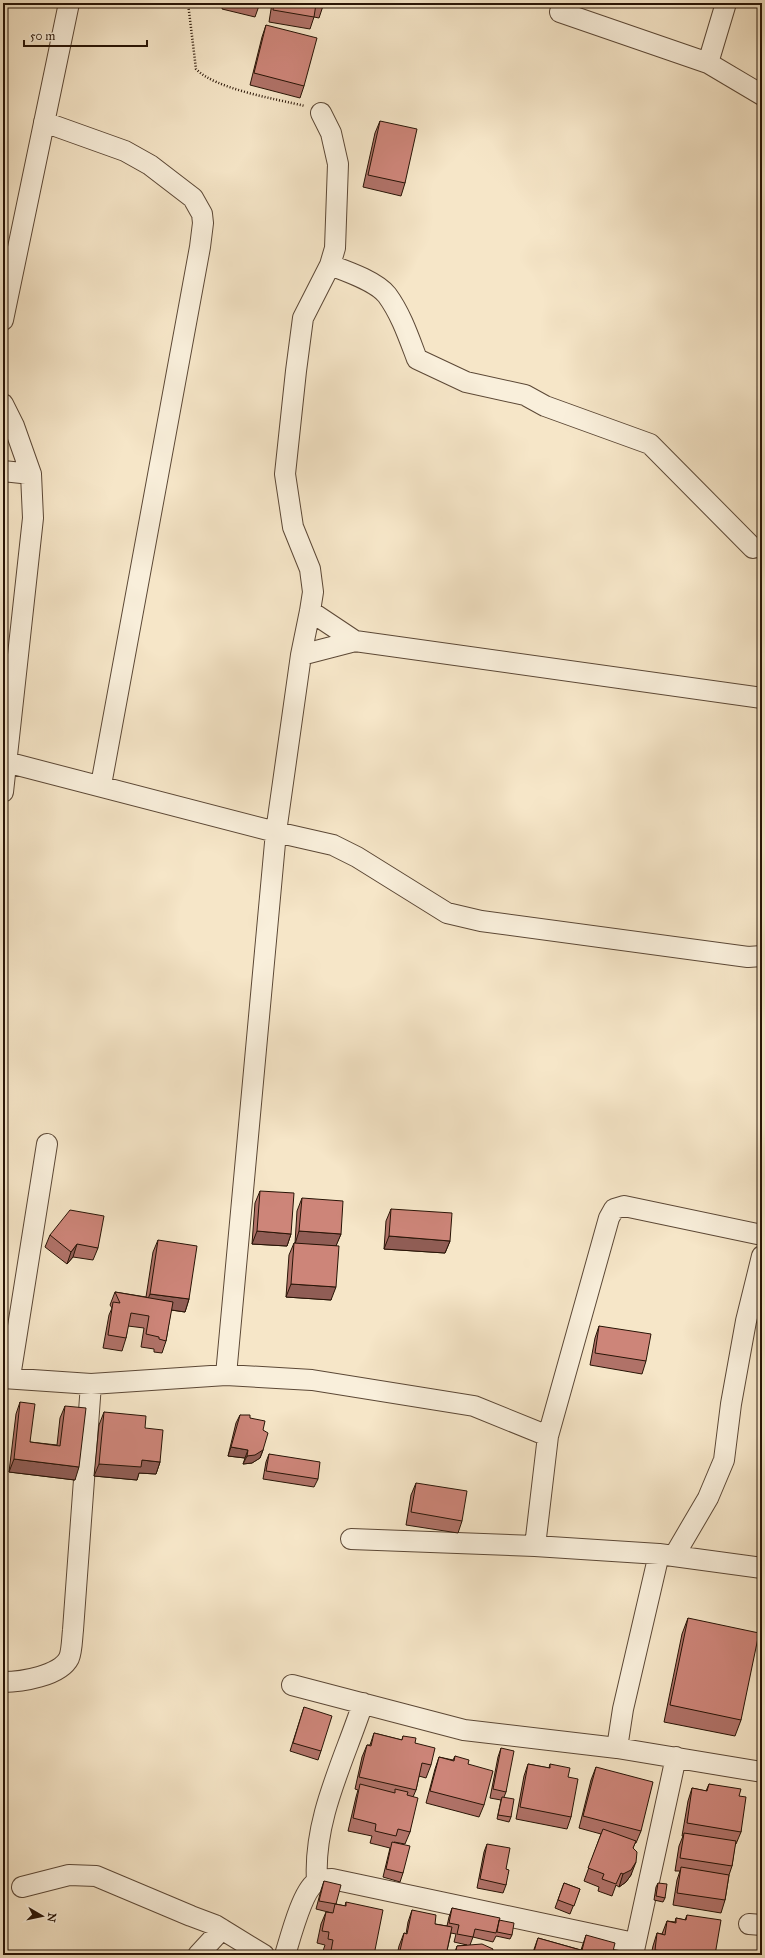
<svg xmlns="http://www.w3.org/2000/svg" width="765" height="1958" font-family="'IM FELL Great Primer',serif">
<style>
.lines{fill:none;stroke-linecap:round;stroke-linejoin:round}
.minor-casing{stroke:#5c4836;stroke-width:22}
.path{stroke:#281406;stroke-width:2.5;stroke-dasharray:1 2;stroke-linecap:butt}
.minor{stroke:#f9efdb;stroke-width:20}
.wall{fill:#b07268;stroke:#281406}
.shaded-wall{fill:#905d55;stroke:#281406}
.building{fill:#cd8579;stroke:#281406}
</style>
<rect width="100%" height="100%" fill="#f6e6c8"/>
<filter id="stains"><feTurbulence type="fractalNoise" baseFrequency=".005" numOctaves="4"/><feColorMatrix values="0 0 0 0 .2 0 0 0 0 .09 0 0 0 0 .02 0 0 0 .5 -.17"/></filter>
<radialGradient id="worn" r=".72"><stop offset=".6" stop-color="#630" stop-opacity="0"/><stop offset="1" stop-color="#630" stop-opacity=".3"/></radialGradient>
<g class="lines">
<defs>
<path id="minor" d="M726 3 708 63 762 95
M560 12 708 63
M44 122 125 151 150 165 193 198 202 214 203 223 200 247 101 785
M330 265C346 271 376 281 387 295 401 314 409 338 417 359L466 382 525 395 545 406 650 444 753 548
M3 320 69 3
M3 404 14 426 31 474 33 518 3 792
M3 471 31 474
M310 611 355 641
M301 655 355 641 762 698
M6 762 276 832 333 845 357 857 447 913 481 921 748 957 762 956
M226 1375 276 832 301 655 310 611 313 592 310 569 293 527 285 474 296 371 303 318 330 265 335 248 338 164 331 133 321 113
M10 1377 47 1144
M3 1378 91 1384 226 1375 312 1380 474 1406 548 1436 535 1546
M548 1436 609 1218 614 1209 624 1206 762 1235
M351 1539 535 1546 659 1554 762 1568
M674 1556 708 1498 724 1460 731 1404 746 1321 762 1256
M3 1682C21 1682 60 1676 69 1658 72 1651 72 1638 73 1630L91 1384
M292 1685 464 1730 617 1748 762 1772
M617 1748 623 1709 659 1554
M317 1881C313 1819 344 1761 363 1703
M22 1887 69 1875 96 1876 191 1916 215 1925 264 1955
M749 1924 762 1925
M198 1955 222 1929
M285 1955C290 1939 302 1892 315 1883 320 1879 326 1879 332 1879L634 1943
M633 1955 676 1757"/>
</defs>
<use href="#minor" class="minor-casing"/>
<path class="path" d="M188 3 196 69C215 89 276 99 305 106"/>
<use href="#minor" class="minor"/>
</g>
<path class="wall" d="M223 3H260L255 17 222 9Z
M272 3H324L319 18 314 17 310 29 269 22Z
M266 25 304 86 300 98 250 85 262 37Z
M380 121 405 183 401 196 363 187 375 133Z
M260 1191 291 1234 287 1246 252 1244 255 1203Z
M302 1198 341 1234 336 1245 331 1300 286 1297 289 1255 294 1243H295L297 1211Z
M391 1209 450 1241 445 1253 384 1249 386 1221Z
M50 1235 98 1248 93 1260 73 1257 67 1264 45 1247Z
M158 1240 189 1299 185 1312 171 1310 166 1341 162 1353 154 1352V1349L141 1347 144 1328 128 1326 126 1338 122 1351 103 1348 109 1315 112 1308 110 1305 115 1292 146 1297 153 1252Z
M599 1326 646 1361 642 1374 590 1365 595 1338Z
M20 1402 30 1442 57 1445 60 1418 65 1406 75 1480 9 1472 16 1414Z
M104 1412 145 1428 160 1462 156 1474 139 1473 137 1480 94 1476 99 1425Z
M240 1415 250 1418 263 1430V1450L260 1458 252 1463 243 1464 245 1458 228 1456 236 1423Z
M269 1454 318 1479 314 1487 263 1479 266 1462Z
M416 1483 462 1521 458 1533 406 1525 411 1495Z
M688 1618 741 1720 735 1736 664 1722 682 1634Z
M304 1707 321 1751 318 1760 290 1751Z
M374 1733 402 1740 403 1736 415 1743 431 1765 426 1778 419 1776 416 1790 413 1797 410 1832 405 1844 394 1842 403 1873 400 1882 383 1877 390 1848 370 1843 372 1836 348 1831 356 1797 358 1790 355 1789 362 1757 367 1745H370Z
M501 1748 506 1792 504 1797 511 1817 509 1822 497 1819 501 1800 490 1798 498 1757Z
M455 1756 468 1764 484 1805 479 1817 426 1803 435 1769 439 1757 453 1760Z
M528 1764 549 1768 550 1764 568 1777 571 1817 567 1829 516 1819 524 1776Z
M596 1767 641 1831 636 1843H635L633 1848 631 1875 626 1882 619 1887 616 1885 612 1896 598 1891 599 1887 584 1881 601 1834 579 1828 591 1780Z
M709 1784 739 1796 741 1832 736 1844H735L732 1866 729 1875 725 1900 721 1913 673 1905 677 1880 680 1871H675L679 1846 683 1836H682L688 1801 692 1788 706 1791Z
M487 1844 506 1869V1885L503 1893 477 1888 484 1852Z
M324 1881 336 1904 345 1906 346 1902 374 1955H328V1952L323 1951 325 1945 317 1943 321 1924 326 1912 332 1913 316 1909 321 1890Z
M564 1883 580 1889 570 1914 555 1908Z
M658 1883 665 1898 663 1902 654 1900 656 1887Z
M452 1908 499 1920 512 1935 510 1939 496 1936 493 1942 473 1937 470 1945 491 1955H454L457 1946 467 1945 454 1942 456 1934 451 1933 446 1955H397L399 1946 404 1933 406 1934 408 1922 412 1910 435 1924 447 1926 449 1917Z
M687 1915 715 1955H651L653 1946 657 1933 662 1934 667 1921 675 1922 676 1918 685 1920Z
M586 1935 612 1955H532L538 1938 581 1950Z"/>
<path class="shaded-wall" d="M257 1231 291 1234 287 1246 252 1244Z
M299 1231 341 1234 336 1246 295 1244Z
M389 1236 450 1241 445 1253 384 1249Z
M77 1244 73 1257 67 1264 71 1252Z
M291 1284 336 1287 331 1300 286 1297Z
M150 1294 189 1299 185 1312 145 1306Z
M231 1447 248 1450 245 1458 228 1456Z
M263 1450 260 1458 252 1463 243 1464 247 1456Z
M14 1459 79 1467 75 1480 9 1472Z
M142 1460 160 1462 156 1474 139 1473 137 1480 94 1476 99 1464Z
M636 1862 631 1875 626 1882 619 1887 623 1874Z"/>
<path class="building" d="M274 3H324V5L316 4 314 17 273 10Z
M266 25 317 38 304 86 254 73Z
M380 121 417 129 405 183 368 175Z
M3 175H5L3 182Z
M260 1191 294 1193 291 1234 257 1231Z
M302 1198 343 1201 341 1234 299 1231Z
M391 1209 452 1213 450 1241 389 1236Z
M70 1210 104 1216 98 1248 77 1244 71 1252 50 1235Z
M158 1240 197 1246 189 1299 150 1294Z
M294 1243 339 1246 336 1287 291 1284Z
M115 1292 173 1302 166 1341 159 1339V1337L146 1334 149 1316 131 1313 126 1338 108 1335 113 1302 120 1303Z
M599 1326 651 1334 646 1361 595 1353Z
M20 1402 35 1404 30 1442 60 1446 65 1406 86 1408 79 1467 14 1459Z
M104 1412 146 1416 145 1428 163 1430 160 1462 142 1460 141 1467 99 1464Z
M240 1415H250V1418L265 1421 263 1430 268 1433 263 1450 255 1455 247 1456 248 1450 231 1447Z
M269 1454 320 1462 318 1479 266 1471Z
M416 1483 467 1491 462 1521 411 1512Z
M688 1618 759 1633 741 1720 670 1705Z
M304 1707 332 1716 321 1751 293 1743Z
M374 1733 402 1740 403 1736 416 1738 415 1743 435 1748 431 1765 422 1763 416 1790 359 1777 367 1745 371 1746Z
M501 1748 514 1751 506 1792 493 1789Z
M455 1756 469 1760 468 1764 493 1771 484 1805 430 1791 439 1757 454 1761Z
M528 1764 550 1768V1764L570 1768 568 1777 578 1779 571 1817 520 1807Z
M596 1767 653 1782 641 1831 583 1816Z
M360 1784 395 1793V1789L408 1792 407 1795 418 1798 410 1832 398 1829 396 1836 375 1831 376 1824 353 1818Z
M709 1784 741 1789 739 1796 746 1797 741 1832 687 1823 692 1788 707 1791Z
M502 1797 514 1799 511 1817 498 1815Z
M603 1829 636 1841 633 1848 637 1852 636 1862 631 1870 623 1874 621 1873 616 1884 602 1879 604 1874 588 1868Z
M684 1833 736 1841 732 1866 680 1858Z
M392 1842 410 1846 403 1873 386 1869Z
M487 1844 510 1848 506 1869 509 1870 506 1885 480 1879Z
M681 1867 729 1875 725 1900 677 1893Z
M324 1881 341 1885 336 1904 319 1901Z
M564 1883 580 1889 574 1906 558 1900Z
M658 1883 667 1884 665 1898 656 1896Z
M346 1902 383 1910 374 1955H352L331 1951 333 1940 328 1939 329 1932 322 1931 326 1912 333 1913 335 1904 346 1906Z
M452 1908 500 1918 496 1933 475 1929 473 1937 457 1934 459 1925 449 1923Z
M412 1910 436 1915 435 1924 452 1927 446 1955H399L404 1933 407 1934Z
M687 1915 721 1920 715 1955H662V1951L655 1950 657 1933 665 1935 667 1921 676 1923V1918L686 1920Z
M499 1920 514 1923 512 1935 497 1932Z
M586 1935 615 1943 612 1955H593L591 1954V1953L582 1950Z
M538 1938 591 1953 590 1955H533Z
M482 1944 493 1949 491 1955H455L457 1946Z"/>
<rect width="765" height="1958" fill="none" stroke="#f6e6c8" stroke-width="16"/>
<rect x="4" y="4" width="757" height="1950" fill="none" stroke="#281406" stroke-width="2"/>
<rect x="8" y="8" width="749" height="1942" fill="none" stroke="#281406"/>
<g transform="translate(42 1916) rotate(99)" stroke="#f9efdb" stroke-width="3" paint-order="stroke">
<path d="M0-3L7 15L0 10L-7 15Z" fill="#281406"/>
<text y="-6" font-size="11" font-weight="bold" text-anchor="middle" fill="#281406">N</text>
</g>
<path d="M24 40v6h123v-6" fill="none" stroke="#281406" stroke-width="2"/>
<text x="30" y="40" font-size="12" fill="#281406" stroke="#f9efdb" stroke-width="3" paint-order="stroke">50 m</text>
<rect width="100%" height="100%" filter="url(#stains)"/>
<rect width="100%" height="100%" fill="url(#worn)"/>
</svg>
